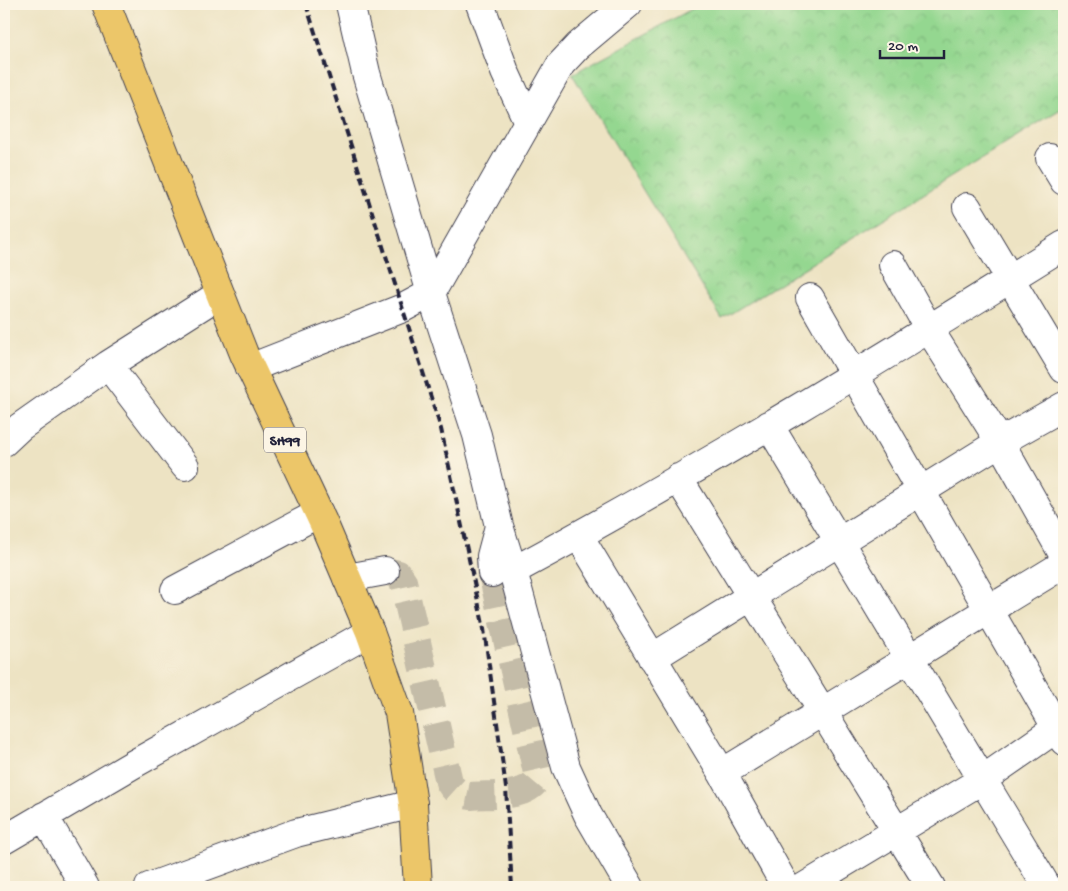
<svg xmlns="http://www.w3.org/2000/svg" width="1068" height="891" font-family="'Gochi Hand',sans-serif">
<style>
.park{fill:url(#park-crowns);stroke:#5b7c66}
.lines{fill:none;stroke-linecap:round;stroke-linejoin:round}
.minor-tunnel{stroke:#c4bca8;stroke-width:28;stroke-dasharray:28 14;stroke-linecap:butt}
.minor-casing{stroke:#403f4f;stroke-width:30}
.major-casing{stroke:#403f4f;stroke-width:30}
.minor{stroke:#fff;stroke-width:28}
.major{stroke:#ecc669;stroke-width:28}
.rail{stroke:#22223b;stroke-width:4;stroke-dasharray:8 4;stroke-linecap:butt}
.labels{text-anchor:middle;stroke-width:5;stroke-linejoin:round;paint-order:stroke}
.shield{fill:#fcf5e5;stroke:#63616e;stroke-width:1}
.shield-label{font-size:15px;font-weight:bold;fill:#22223b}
</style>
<defs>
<pattern id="park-crowns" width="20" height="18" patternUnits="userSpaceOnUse" patternTransform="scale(1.25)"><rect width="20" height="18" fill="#94d790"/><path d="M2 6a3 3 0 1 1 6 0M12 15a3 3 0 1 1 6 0" fill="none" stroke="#7fb87d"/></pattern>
</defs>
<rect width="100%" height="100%" fill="#fcf5e5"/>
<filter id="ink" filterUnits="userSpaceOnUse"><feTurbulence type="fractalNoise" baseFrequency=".02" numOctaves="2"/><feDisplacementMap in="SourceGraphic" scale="10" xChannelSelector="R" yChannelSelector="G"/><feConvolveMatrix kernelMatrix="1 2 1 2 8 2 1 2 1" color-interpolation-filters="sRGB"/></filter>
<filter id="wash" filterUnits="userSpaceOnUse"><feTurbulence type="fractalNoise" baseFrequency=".0096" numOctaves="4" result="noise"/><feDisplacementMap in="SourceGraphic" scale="20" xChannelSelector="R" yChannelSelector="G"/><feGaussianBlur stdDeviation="1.12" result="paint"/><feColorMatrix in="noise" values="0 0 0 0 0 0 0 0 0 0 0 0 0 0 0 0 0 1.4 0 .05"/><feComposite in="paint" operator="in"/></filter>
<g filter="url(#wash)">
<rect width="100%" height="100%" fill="#ede3c3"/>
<path class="park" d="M701 4H1064V107L722 319 572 74Z"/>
</g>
<g filter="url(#ink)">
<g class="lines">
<path class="minor-tunnel" d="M385 571 398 574 403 581 449 782C454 791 460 795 471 796 491 794 529 799 538 777L492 573"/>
<defs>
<path id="minor" d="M350 4 366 73 431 293 477 435 499 526 513 571 566 767 588 815 630 887
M480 4 505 72 527 120
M1050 158 1064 181
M967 207 1064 369
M893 265 929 329 1000 442 1064 556
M810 298 1064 741
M108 365 185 466
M250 368 403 308 431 293 561 64 578 46 628 4
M769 425 1047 887
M4 442 20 427 108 365 220 294
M678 478 931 887
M579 536 722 773 786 887
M513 571C701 470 883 358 1064 245
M492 573 491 556 499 526
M347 578 385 571
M175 590 319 513
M652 658 1000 442 1064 406
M722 773 1064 564
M44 816 85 887
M4 840 132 765 370 632
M149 887 296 833 413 804
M804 887 982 780 1064 723"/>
<path id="major" d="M106 4 244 354 323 522 370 632 399 713 413 804 418 887"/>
</defs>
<use href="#minor" class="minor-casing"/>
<use href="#major" class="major-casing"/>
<use href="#minor" class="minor"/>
<use href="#major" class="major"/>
<path class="rail" d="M306 4 441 429 484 629 506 788 512 887"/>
</g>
</g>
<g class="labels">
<rect class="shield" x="264" y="427.5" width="42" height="25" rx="4"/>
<g class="shield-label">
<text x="285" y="445">SH99</text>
</g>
</g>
<rect width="1068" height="891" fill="none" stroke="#fcf5e5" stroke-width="20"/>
<path d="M880 50v8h64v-8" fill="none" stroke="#22223b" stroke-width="2.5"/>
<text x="888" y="50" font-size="15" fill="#22223b" stroke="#fcf5e5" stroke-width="4" paint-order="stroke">20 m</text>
</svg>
